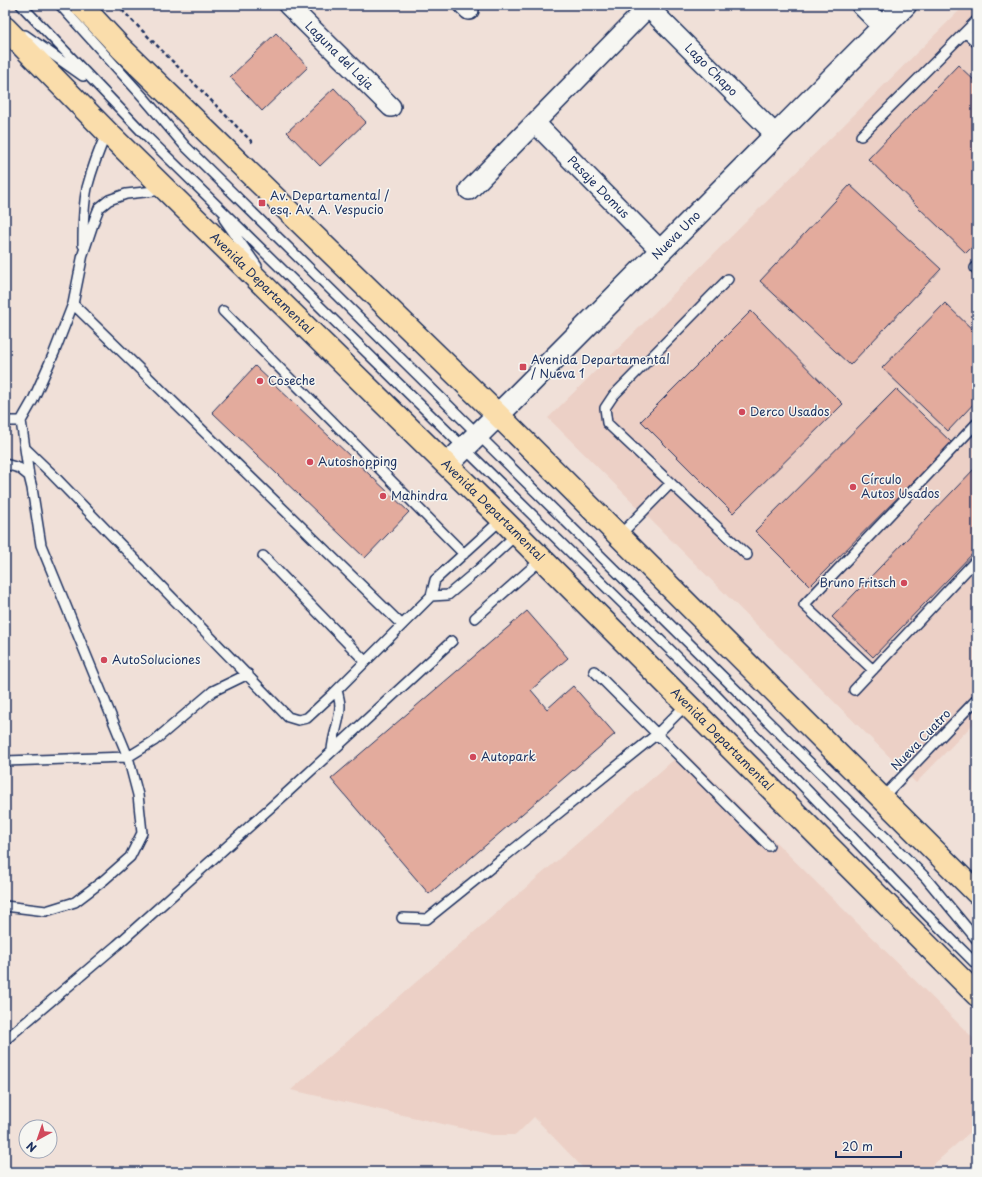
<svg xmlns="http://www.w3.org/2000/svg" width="982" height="1177" font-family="'Playpen Sans',sans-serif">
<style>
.built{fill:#ecd0c6}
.building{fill:#e3ab9d;stroke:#1b2f5e}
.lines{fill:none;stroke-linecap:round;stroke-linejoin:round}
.service-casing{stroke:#1b2f5e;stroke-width:12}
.minor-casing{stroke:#1b2f5e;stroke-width:22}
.tertiary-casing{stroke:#1b2f5e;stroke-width:25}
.primary-casing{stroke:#1b2f5e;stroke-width:25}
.path{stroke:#1b2f5e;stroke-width:2.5;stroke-dasharray:4 3;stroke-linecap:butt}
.service{stroke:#f6f6f2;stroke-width:9}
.minor{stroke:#f6f6f2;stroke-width:19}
.tertiary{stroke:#f6f6f2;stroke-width:22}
.primary{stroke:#faddab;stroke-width:22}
.poi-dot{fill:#d1495b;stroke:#f6f6f2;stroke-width:1.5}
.labels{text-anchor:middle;stroke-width:3;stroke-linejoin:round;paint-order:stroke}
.street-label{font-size:12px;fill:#1b2f5e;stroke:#f6f6f2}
.poi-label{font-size:12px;fill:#1b2f5e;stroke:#f6f6f2;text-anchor:start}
</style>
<rect width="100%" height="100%" fill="#f0e0d8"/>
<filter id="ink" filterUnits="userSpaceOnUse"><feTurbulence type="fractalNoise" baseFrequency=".025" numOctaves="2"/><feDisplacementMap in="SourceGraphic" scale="8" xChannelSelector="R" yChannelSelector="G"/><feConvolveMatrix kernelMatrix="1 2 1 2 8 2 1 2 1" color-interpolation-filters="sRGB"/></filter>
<g filter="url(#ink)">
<path class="built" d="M965 5H977V720L916 783 548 418Z
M684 751 977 1042V1126L925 1172H587L534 1117 516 1135H492L291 1090Z"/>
<path class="building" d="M276 33 308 67 262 111 230 77Z
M958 65 977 83V242L966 253 868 159Z
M334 88 366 122 320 166 287 132Z
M850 185 941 269 850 365 760 281Z
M945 303 977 334V400L948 431 882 368Z
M751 311 843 404 733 513 641 421Z
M255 366 409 512 365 558 212 412Z
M896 389 952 443 810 586 755 531Z
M977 466V549L873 657 832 617Z
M527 611 568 658 531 690 547 709 573 686 615 734 429 894 331 779Z"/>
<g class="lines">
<defs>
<path id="service" d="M21 5 147 137 706 685 926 914 977 965
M60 5 144 98 185 146 438 395 905 857 925 877 977 940
M965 32 977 43
M25 35 83 76
M861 136 977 20
M224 219 257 266
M83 245C83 226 83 207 87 188 92 169 99 150 107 132
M977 266 975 268 977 270
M728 279 613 396 605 408 607 423 747 555
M73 304 402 625
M223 311 464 554
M5 423 10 421H21
M25 448 52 474 288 717 298 720 307 718 333 694 431 596 435 580 502 519
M5 464 19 468 29 476 32 488 41 545 128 757 138 795 142 833 130 857 104 880 75 902 46 911 5 906
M29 476 21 421 33 400 54 353 73 304 83 254 95 218 99 208 109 200 126 194 164 190
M619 536 671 483
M263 556 365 661
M431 596 448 595 479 569 517 534
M475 618 542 559
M873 670 804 605 977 423
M854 690 977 559
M686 705 657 734 769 846
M332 750C333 735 340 721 340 706 340 701 338 695 337 690
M5 761 128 757 154 741 213 691 248 674
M882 798 977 699
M402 918 427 919 657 734 594 671
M5 1040 117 945 290 790 452 641"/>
<g id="minor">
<path id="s1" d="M288 5 391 107"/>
<path d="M464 5 469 10"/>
<path id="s2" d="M646 5 776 135"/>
<path d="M861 5 883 27"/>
<path id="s3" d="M535 123 661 251"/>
<path d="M469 190 648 7"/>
</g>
<g id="tertiary">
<path id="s4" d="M448 464 513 400 905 5"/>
</g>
<g id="primary">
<path d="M81 5 121 48 498 415 977 893"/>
<path id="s5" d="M5 28 107 132 502 519 977 995"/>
</g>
</defs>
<use href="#service" class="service-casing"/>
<use href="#minor" class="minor-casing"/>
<use href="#tertiary" class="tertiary-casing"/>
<use href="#primary" class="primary-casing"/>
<path class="path" d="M117 5 253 143"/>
<use href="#service" class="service"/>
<use href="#minor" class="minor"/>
<use href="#tertiary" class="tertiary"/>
<use href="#primary" class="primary"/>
</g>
</g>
<g class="poi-dot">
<rect x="258" y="199" width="8" height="8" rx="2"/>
<rect x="519" y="363" width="8" height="8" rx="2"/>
<circle cx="260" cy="381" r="4"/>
<circle cx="742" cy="412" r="4"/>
<circle cx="310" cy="462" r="4"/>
<circle cx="853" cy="487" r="4"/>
<circle cx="383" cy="496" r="4"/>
<circle cx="904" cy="583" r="4"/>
<circle cx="104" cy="660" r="4"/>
<circle cx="473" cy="757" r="4"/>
</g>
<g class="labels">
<g class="street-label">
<text dy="4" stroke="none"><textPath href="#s1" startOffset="72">Laguna del Laja</textPath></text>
<text dy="4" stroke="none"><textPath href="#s2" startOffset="92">Lago Chapo</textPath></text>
<text dy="4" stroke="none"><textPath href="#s3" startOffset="90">Pasaje Domus</textPath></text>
<text dy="4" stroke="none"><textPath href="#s4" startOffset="323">Nueva Uno</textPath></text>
<text dy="4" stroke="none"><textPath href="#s5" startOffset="362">Avenida Departamental</textPath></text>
<text dy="4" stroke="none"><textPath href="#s5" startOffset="686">Avenida Departamental</textPath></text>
<text dy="4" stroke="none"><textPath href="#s5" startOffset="1010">Avenida Departamental</textPath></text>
<text transform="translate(921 740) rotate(-46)" y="4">Nueva Cuatro</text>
</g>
<g class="poi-label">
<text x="270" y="200">Av. Departamental /<tspan x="270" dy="14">esq. Av. A. Vespucio</tspan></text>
<text x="531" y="364">Avenida Departamental<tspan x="531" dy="14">/ Nueva 1</tspan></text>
<text x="268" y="385">Coseche</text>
<text x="750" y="416">Derco Usados</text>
<text x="318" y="466">Autoshopping</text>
<text x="861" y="484">Círculo<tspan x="861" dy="14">Autos Usados</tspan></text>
<text x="391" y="500">Mahindra</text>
<text x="896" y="587" text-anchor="end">Bruno Fritsch</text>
<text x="112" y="664">AutoSoluciones</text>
<text x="481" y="761">Autopark</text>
</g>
</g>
<rect width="982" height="1177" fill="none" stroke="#f6f6f2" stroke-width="20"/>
<rect x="10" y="10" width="962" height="1157" fill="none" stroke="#1b2f5e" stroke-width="1.5" filter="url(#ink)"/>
<g transform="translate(38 1139) rotate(220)"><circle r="19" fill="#f6f6f2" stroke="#9ea6b7"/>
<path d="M0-3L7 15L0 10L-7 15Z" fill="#d1495b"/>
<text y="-6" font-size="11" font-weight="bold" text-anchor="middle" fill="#1b2f5e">N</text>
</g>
<path d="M836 1151v6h65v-6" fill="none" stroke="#1b2f5e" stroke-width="2"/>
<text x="842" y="1151" font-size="12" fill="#1b2f5e" stroke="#f6f6f2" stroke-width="3" paint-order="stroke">20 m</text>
</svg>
